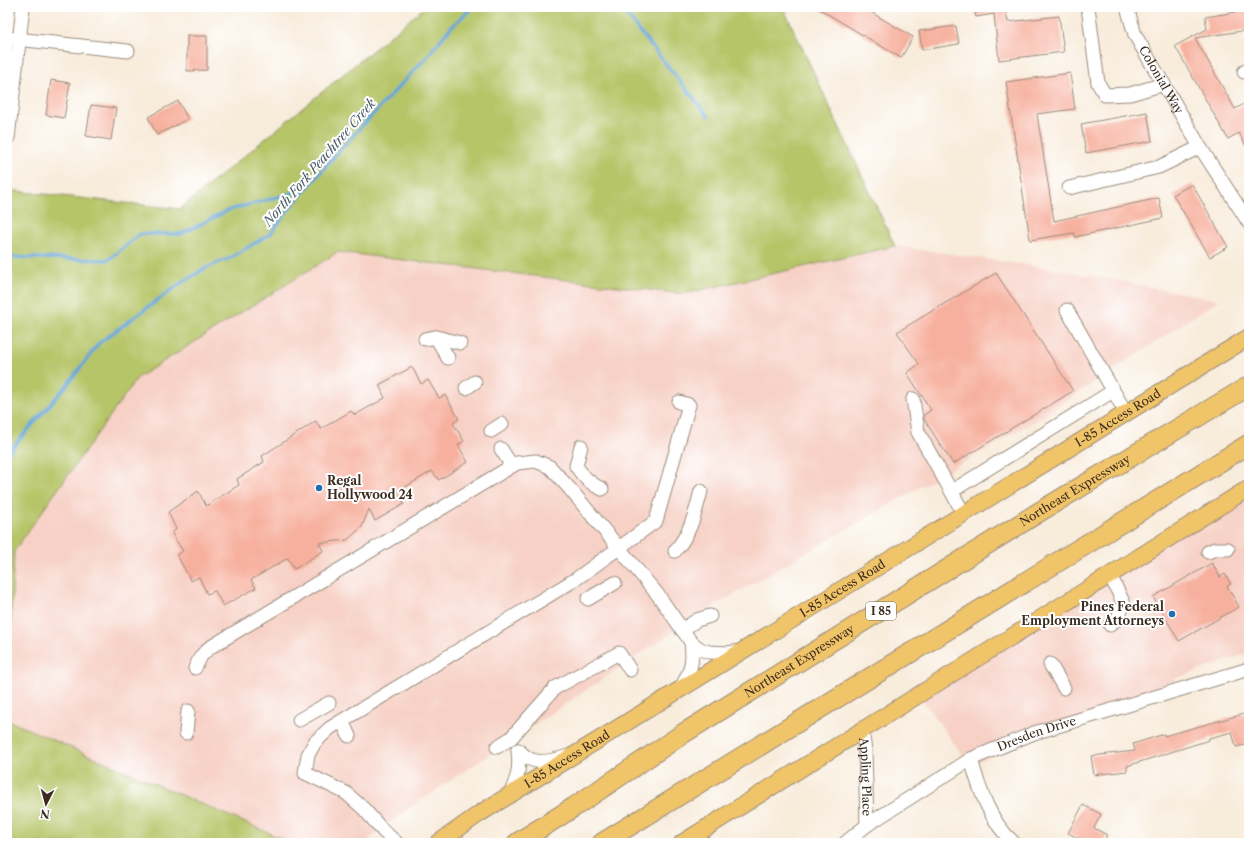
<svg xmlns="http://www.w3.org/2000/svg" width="1256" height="850" font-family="'Libre Caslon Text',serif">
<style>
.built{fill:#f7d1c6}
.green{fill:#b6c567;stroke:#787842}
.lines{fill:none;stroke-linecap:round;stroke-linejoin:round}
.stream{stroke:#64a5d8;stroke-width:3.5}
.building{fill:#f7b09e}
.minor-casing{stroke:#9a8b7c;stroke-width:15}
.major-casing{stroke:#9a8b7c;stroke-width:18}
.highway-casing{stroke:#9a8b7c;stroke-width:21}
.minor{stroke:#fff;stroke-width:13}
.major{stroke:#f0c469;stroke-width:16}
.highway{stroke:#f0c469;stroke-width:19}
.poi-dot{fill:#1f6fb2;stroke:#fff;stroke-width:1.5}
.labels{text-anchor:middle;stroke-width:4;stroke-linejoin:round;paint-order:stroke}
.shield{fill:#fff;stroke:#766a62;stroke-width:1}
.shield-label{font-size:11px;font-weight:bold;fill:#3b2a1e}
.street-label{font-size:12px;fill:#3b2a1e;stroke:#fff}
.poi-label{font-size:12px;font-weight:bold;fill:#3b2a1e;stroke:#fff;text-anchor:start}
.water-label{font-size:13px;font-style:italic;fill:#4b5b68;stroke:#fff}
</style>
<rect width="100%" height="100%" fill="#fff"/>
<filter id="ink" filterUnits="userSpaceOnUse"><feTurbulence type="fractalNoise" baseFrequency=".025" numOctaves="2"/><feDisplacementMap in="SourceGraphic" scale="8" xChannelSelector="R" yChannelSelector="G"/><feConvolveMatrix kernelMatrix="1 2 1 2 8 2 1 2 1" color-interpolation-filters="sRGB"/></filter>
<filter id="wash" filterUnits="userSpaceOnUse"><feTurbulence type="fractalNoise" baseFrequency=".012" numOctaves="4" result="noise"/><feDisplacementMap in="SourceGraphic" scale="16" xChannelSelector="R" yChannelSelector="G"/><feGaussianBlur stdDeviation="0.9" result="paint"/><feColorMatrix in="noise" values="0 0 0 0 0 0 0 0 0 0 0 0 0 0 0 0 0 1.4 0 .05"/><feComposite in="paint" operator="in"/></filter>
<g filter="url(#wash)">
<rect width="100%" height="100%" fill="#f8ecdb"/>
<path class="built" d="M895 246 1055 269 1219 300 1040 418 700 614 399 815 365 843H292L7 720 14 551 137 378 338 252 683 294Z
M1249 485V653L1177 678 970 765 916 692Z"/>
<path class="green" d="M425 7H783L895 246 683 294 338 252 137 378 14 551 7 709V190L180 209Z
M7 720 292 843H7Z"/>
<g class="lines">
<path class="stream" d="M620 7 708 116
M7 257 108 260 140 234H181L229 210 304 190
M7 454 67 385 99 343 181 283 206 268 230 258 270 234 292 205 345 144 426 58 451 27 473 7"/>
</g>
<g id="blocks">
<path class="building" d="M816 7H862L913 37 901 58Z
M974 7H1005L1008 22 1059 16 1064 52 999 60 994 14 976 17Z
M1249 10V30L1195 38 1235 109 1249 101V152L1239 133 1228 139 1175 46 1207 29 1205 17Z
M956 26 959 44 922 50 919 31Z
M187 36H207V70L187 71Z
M1070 73 1075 109 1037 114 1054 221 1159 198 1163 218 1075 237 1074 233 1030 240 1006 82Z
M51 80 70 83 64 118 46 115Z
M178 101 188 119 157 135 148 117Z
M91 105 116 108 111 140 86 136Z
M1147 112 1152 141 1086 153 1081 124Z
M1192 184 1228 247 1210 257 1173 195Z
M996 273 1073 391 953 464 924 419V415L931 410 907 373 919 364 897 332Z
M412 367 421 384 428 380 439 398 445 395 459 419 453 423 464 441 458 445 468 462 439 480 432 471 397 492 404 504 375 521 369 509 362 527 347 540 319 543 323 551 294 569 288 558 251 580 256 588 223 606 215 591 207 594 199 577 191 581 177 555 183 551 172 534 176 529 168 512 198 491 206 506 239 485 237 479 264 462 262 456 316 421 321 429 351 411 355 415 385 398 379 385Z
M1212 563 1220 577 1225 574 1231 584 1227 586 1239 607 1179 641 1153 597Z
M1247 713 1249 720V744L1236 747 1232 732 1209 738V740L1127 766V771L1094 775 1091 756 1135 751 1133 744 1164 734V736Z
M1083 805 1101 814 1094 828 1107 835 1103 843H1088L1068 833Z"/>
</g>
</g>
<g filter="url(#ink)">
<use href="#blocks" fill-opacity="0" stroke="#9a8b7c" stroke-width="1"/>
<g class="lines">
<defs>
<g id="minor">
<path d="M1088 7 1098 83 1105 95 1130 94 1164 84"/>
<path id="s1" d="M1127 7 1135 35 1200 147 1249 223"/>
<path d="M7 38 128 51"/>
<path d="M1244 72 1249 69"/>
<path d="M8 138 23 7"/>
<path d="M1069 188 1159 167 1200 147"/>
<path d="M1067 310 1126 413"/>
<path d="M436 337 448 358"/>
<path d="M425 339 436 337 460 343"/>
<path d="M466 388 475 382"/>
<path d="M913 399 918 432 964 514"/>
<path d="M491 431 502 424"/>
<path d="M581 446 576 466C583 477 590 484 602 489"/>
<path d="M501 449 512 466"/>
<path d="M952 491 1113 391"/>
<path d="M675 551C691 532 695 514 701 491"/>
<path d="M1208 552 1215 549H1228"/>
<path d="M1110 575 1124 604 1117 619 1110 625"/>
<path d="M588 599 615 583"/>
<path d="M682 630 697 620 710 616"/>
<path d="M1050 664 1064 688"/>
<path d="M195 668 201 656 209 648 517 463 536 461 550 467 570 489 658 595 691 642 700 649 709 652 727 653 741 651"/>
<path d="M680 690C690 672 694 663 691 642"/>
<path d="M299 720 329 703"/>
<path d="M342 721 349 736"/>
<path id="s2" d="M862 730 865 751 867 825"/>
<path d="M186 733 188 711"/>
<path d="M497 747 511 738 555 688 619 653 630 670"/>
<path d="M518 750C521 752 524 756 528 758 539 765 556 760 568 756"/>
<path d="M971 759C979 789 990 822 1014 843"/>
<path d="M510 795C518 776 520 770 518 750"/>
<path d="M397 843 384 832 364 809 346 793 305 773 308 755 315 742 330 728 576 579 656 521 689 405 679 402"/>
<path id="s3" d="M845 843 867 825 971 759 1034 733 1249 669"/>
</g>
<g id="major">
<path id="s4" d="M438 843 479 814 558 765 1249 337"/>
<path d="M682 843 1249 488"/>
</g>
<g id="highway">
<path id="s5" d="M517 843 574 807 684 733 1044 509 1249 386"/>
<path d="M602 843 1249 444"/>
</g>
</defs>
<use href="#minor" class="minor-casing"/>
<use href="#major" class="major-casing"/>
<use href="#highway" class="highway-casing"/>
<use href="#minor" class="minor"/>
<use href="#major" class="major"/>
<use href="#highway" class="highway"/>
</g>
</g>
<g class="poi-dot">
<circle cx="319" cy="488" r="4"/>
<circle cx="1172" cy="614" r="4"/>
</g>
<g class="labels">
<rect class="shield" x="866" y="602" width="30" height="18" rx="3"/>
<g class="shield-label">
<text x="881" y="615">I 85</text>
</g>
<g class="street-label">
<text dy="4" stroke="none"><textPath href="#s1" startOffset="81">Colonial Way</textPath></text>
<text dy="4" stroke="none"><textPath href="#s4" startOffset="802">I-85 Access Road</textPath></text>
<text dy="4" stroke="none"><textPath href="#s5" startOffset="660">Northeast Expressway</textPath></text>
<text dy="4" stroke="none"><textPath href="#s4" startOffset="478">I-85 Access Road</textPath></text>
<text dy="4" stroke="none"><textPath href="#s5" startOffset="336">Northeast Expressway</textPath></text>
<text dy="4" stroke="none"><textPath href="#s3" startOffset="222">Dresden Drive</textPath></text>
<text dy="4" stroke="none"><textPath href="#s4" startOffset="154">I-85 Access Road</textPath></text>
<text dy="4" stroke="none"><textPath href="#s2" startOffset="47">Appling Place</textPath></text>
</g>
<g class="poi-label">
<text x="327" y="485">Regal<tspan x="327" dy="14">Hollywood 24</tspan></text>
<text x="1164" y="611" text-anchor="end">Pines Federal<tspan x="1164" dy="14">Employment Attorneys</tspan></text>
</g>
<g class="water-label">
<text transform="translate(319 162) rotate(-49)" y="5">North Fork Peachtree Creek</text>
</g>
</g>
<rect width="1256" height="850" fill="none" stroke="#fff" stroke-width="24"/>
<g transform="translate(46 804) rotate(186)" stroke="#ffffff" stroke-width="3" paint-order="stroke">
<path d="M0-3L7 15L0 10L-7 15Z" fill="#3b2a1e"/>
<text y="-6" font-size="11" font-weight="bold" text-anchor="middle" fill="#3b2a1e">N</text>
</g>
</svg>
